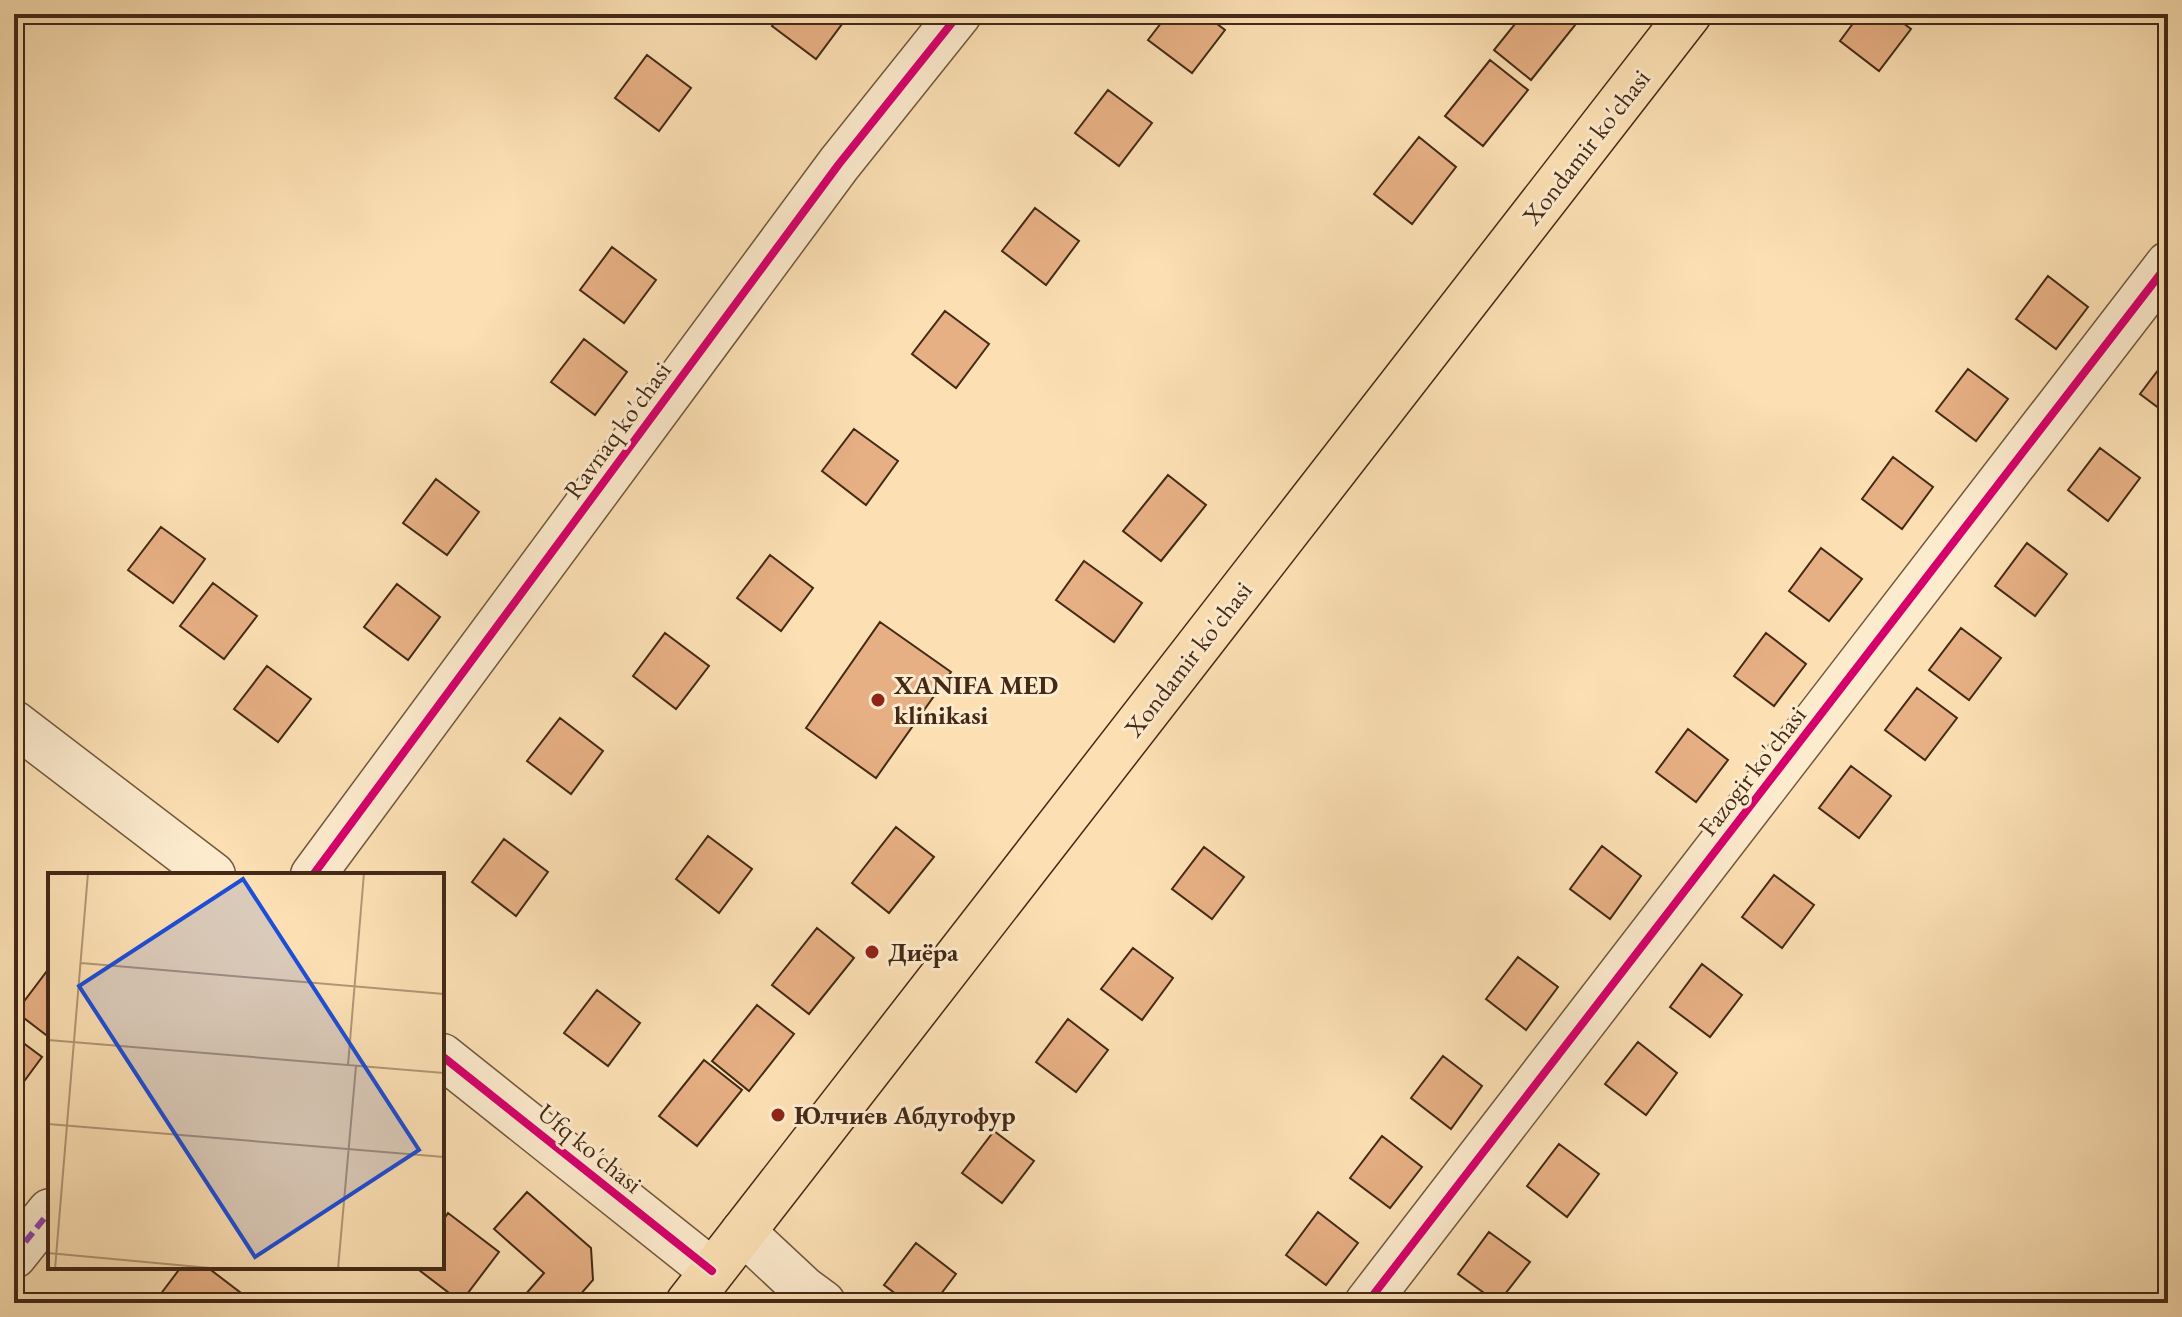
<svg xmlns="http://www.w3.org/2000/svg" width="2182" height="1317" font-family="'EB Garamond',serif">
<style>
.building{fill:#e7b084;stroke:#442917;stroke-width:2}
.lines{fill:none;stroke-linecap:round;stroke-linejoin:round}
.minor-casing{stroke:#72573e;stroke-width:47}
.major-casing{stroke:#442917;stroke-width:47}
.minor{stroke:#fdebce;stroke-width:44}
.major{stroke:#fce0b4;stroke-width:44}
.quiet{stroke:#8e44ad;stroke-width:6;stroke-dasharray:12 6;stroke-linecap:butt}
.cycleway-casing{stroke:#fdebce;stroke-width:13}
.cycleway{stroke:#d6006c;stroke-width:8}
.poi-dot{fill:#8f2418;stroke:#fdebce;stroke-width:3}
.labels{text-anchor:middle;stroke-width:6;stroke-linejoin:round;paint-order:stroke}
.street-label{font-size:26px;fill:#442917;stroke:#fdebce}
.poi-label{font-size:26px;font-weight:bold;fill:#442917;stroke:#fdebce;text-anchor:start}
.inset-road{fill:none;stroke:#b29775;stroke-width:2}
.view{fill:#1d4ed8;fill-opacity:0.15;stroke:#1d4ed8;stroke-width:4}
.inset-edge{fill:none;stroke:#442917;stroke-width:4}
</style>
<rect width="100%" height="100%" fill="#fce0b4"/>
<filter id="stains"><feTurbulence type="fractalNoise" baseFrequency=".0025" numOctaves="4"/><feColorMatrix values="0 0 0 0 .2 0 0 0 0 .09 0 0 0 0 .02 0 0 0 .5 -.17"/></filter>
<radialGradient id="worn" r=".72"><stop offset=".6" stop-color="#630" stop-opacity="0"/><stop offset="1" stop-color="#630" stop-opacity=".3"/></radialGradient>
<path class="building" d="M781 14H846L848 16 816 59 772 26Z
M1168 14H1204L1225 30 1192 73 1148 40Z
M1523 14H1564L1576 24 1531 80 1494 50Z
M1860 14H1891L1911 29 1879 71 1840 41Z
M647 55 691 88 659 131 615 98Z
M1490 60 1528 90 1483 146 1445 116Z
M1108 90 1152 123 1119 166 1075 133Z
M1419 137 1456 167 1412 224 1374 194Z
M1035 208 1079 241 1046 285 1002 251Z
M612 247 656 280 624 323 580 290Z
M2048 276 2088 307 2056 349 2016 319Z
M945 311 989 344 956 388 912 354Z
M584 339 627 372 595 415 551 382Z
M2168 357V415L2140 394Z
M1968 369 2008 399 1976 441 1936 411Z
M854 429 898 461 866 505 822 471Z
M2100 448 2140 478 2108 521 2068 490Z
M1893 457 1933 487 1902 529 1862 499Z
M1168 475 1206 505 1161 561 1123 531Z
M436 479 479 512 447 555 403 523Z
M161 527 205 559 173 603 128 570Z
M2027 543 2067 574 2035 616 1995 586Z
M1821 548 1862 579 1829 621 1789 591Z
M770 555 813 588 781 631 737 598Z
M1084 561 1142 603 1114 642 1056 600Z
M213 583 257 616 224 659 180 626Z
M397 584 440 617 408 660 364 627Z
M880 622 951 672 876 778 806 728Z
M1961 628 2001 658 1969 700 1929 670Z
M665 633 709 666 676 709 633 676Z
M1766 633 1806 664 1774 706 1734 676Z
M267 666 311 699 278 742 234 709Z
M1917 688 1957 718 1925 760 1885 730Z
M560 718 603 751 571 794 527 761Z
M1688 729 1728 760 1696 802 1656 772Z
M1851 766 1891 796 1859 838 1819 808Z
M896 827 934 857 889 913 852 883Z
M708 836 752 869 719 913 676 879Z
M504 839 548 872 516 916 472 882Z
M1602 846 1641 876 1610 919 1570 889Z
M1204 847 1244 877 1212 919 1172 889Z
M1774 875 1814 905 1782 948 1742 917Z
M817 928 854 958 809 1014 772 985Z
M1133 948 1173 978 1142 1020 1101 989Z
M1518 957 1558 987 1526 1030 1486 999Z
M1702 964 1742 995 1710 1037 1670 1007Z
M50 967V1038L16 1012Z
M597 990 640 1023 608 1066 564 1033Z
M757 1005 794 1034 749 1091 712 1061Z
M1068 1019 1108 1050 1076 1092 1036 1062Z
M14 1036 42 1057 14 1095Z
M1638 1042 1677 1073 1646 1115 1605 1084Z
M1443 1056 1482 1086 1451 1129 1411 1098Z
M704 1060 742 1090 697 1146 659 1116Z
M994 1131 1034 1161 1002 1203 962 1173Z
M1382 1136 1422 1167 1390 1208 1350 1178Z
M1559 1144 1599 1174 1567 1217 1527 1186Z
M527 1192 591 1248 593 1280 573 1303H518L544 1273 494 1229Z
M1318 1212 1358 1243 1326 1285 1286 1255Z
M448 1213 499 1252 461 1302 415 1267H442V1222Z
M1489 1232 1530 1262 1498 1303 1458 1274Z
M916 1243 956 1274 934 1303H908L884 1285Z
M181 1267H207L241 1293 234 1303H154Z"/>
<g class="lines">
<defs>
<path id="minor" d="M14 723 213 875
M313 875 839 164 959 14
M442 1056 712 1271
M743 1232 804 1289 823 1303
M14 1256 50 1211
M1367 1303 2168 264"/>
<path id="major" d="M688 1303 1689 14"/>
</defs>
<use href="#minor" class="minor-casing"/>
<use href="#major" class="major-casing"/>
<use href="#minor" class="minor"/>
<use href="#major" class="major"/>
<path class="quiet" d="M14 1256 50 1211"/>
<defs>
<path id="cycleway" d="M313 875 839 164 959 14
M442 1056 712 1271
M1367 1303 2168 264"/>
</defs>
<use href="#cycleway" class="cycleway-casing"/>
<use href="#cycleway" class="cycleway"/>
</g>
<g class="poi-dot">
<circle cx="878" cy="700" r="8"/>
<circle cx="872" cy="952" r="8"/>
<circle cx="778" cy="1115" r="8"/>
</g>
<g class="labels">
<g class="street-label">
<text transform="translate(1586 147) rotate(-52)" y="9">Xondamir ko'chasi</text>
<text transform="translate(617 430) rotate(-54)" y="9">Ravnaq ko'chasi</text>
<text transform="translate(1188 659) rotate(-52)" y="9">Xondamir ko'chasi</text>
<text transform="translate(1752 771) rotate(-52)" y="9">Fazogir ko'chasi</text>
<text transform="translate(590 1148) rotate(39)" y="9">Ufq ko'chasi</text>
</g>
<g class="poi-label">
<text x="894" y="694">XANIFA MED<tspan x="894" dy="30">klinikasi</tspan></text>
<text x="888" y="961">Диёра</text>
<text x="794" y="1124">Юлчиев Абдугофур</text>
</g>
</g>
<g transform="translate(48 873)">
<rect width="396" height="396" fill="#fce0b4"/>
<path class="inset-road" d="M33 90 396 121M0 167 396 200M300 192 316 0M0 251 396 284M0 380 173 396M7 396 40 0M290 396 308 193"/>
<path class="view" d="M195 6 371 277 207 384 31 113Z"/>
<rect width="396" height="396" class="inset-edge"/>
</g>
<rect width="2182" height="1317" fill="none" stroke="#fce0b4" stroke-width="48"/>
<rect x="16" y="16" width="2150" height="1285" fill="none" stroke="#442917" stroke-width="4"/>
<rect x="24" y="24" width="2134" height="1269" fill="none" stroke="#442917" stroke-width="2"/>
<rect width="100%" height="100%" filter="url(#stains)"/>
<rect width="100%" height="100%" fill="url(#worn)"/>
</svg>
